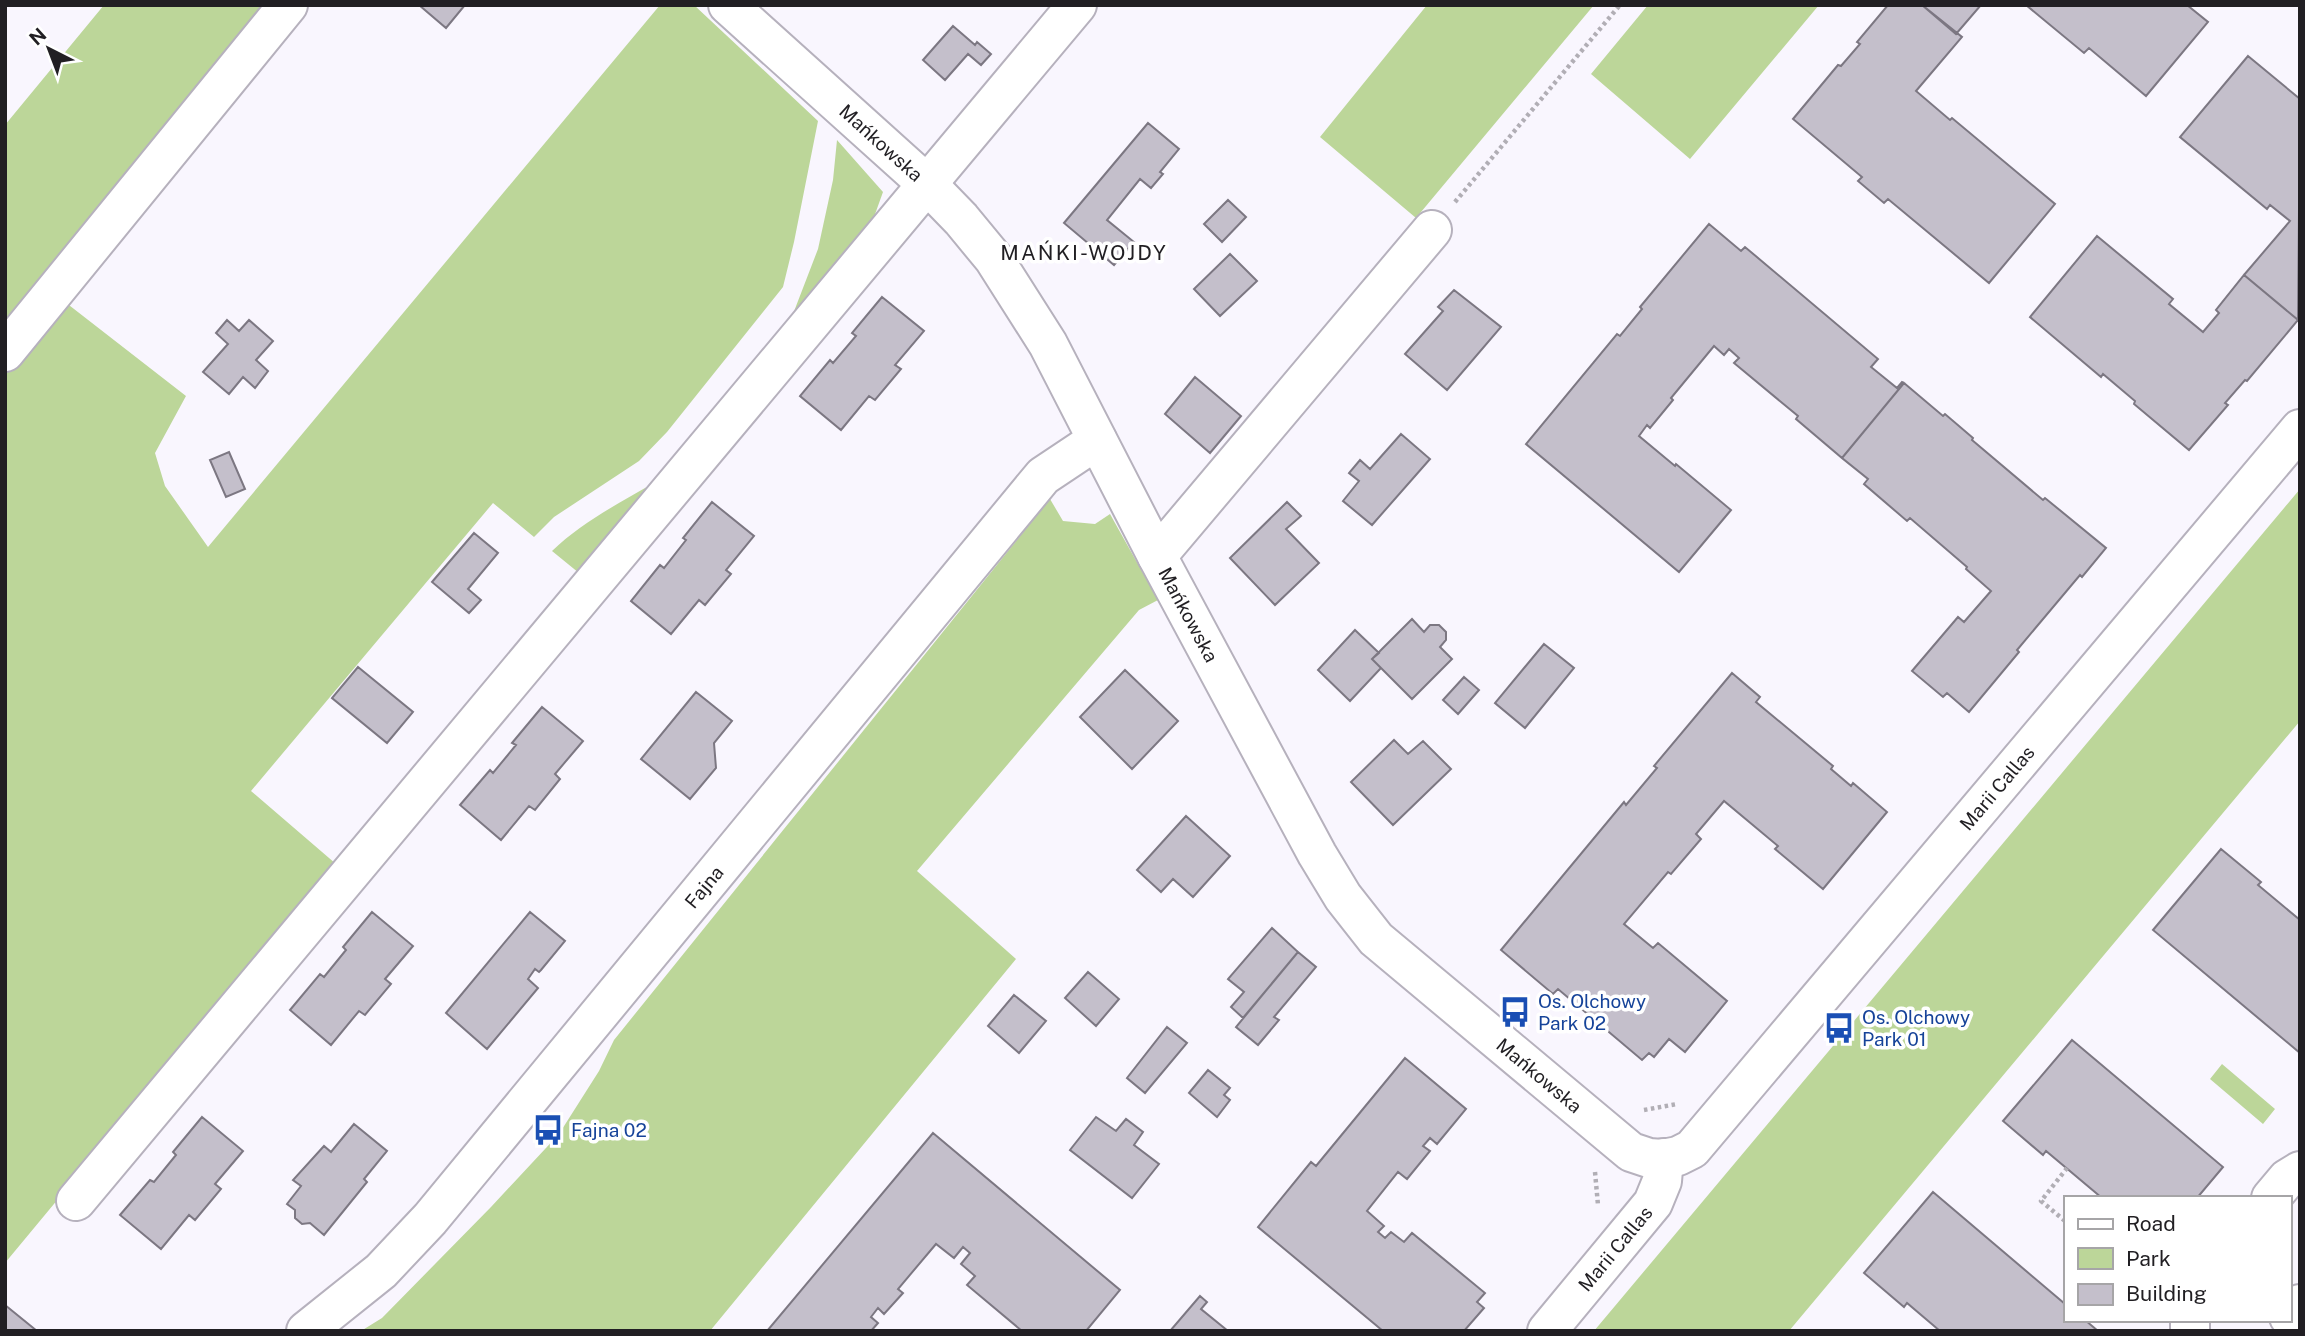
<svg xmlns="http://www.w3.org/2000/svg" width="2305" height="1336" font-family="'Public Sans',sans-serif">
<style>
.green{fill:#bcd699}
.building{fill:#c4bfcb;stroke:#7c7782;stroke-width:2}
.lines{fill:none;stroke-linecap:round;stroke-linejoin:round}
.minor-casing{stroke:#b6b1bd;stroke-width:42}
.path{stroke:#b1aeb5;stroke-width:4.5;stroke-dasharray:3.5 3.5;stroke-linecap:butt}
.minor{stroke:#fff;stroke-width:38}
.labels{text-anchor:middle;stroke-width:7;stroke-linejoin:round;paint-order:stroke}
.street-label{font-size:19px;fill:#211f23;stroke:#fff}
.transit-label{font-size:19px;fill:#164399;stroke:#fff;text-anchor:start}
.neighbourhood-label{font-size:21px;letter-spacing:2px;fill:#211f23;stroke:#fff}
</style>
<rect width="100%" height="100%" fill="#f9f6fe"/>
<path class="green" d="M104 5H272L5 332V125Z
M660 5H694L818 121 794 242 783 287 667 432 639 461 554 517 534 537 493 503 251 791 336 864 5 1263V375L65 302 186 396 155 453 165 486 208 547Z
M1427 5H1594L1416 218 1320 137Z
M1648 5H1819L1690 159 1591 74Z
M837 140 883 192 874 217 793 314 818 249 833 180Z
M654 483 579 573 552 551C581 523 619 503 654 483Z
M2300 489V721L1789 1331H1594Z
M1050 499 1063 521 1095 524 1110 514 1158 600 1139 610 917 871 1016 959 710 1331H361L382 1318 491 1207 559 1134 599 1071 614 1040Z
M2222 1064 2275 1109 2263 1124 2210 1079Z"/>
<path class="building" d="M419 5H465L446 28Z
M1888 5H1922L1962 37 1916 91 1950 120 1952 118 2055 204 1989 283 1888 199 1884 203 1858 181 1862 177 1793 119 1838 65 1841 66 1860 44 1857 42Z
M1922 5H1981L1956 34Z
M2026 5H2187L2208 22 2146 96 2089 48 2084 53Z
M953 26 975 45 977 42 991 54 981 65 968 54 945 80 923 60Z
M2248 56 2300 99 2298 320 2244 275 2290 221 2270 205 2267 209 2180 137Z
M1148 123 1179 149 1160 172 1163 174 1151 188 1140 179 1107 220 1134 242 1114 265 1064 223Z
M1228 200 1246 217 1222 242 1204 224Z
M1709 224 1741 251 1745 247 1878 359 1871 367 1897 388 1902 382 1904 383 1842 458 1796 419 1798 416 1734 363 1739 358 1729 349 1724 355 1714 346 1671 398 1673 400 1650 428 1647 425 1639 436 1675 466 1676 464 1731 510 1679 572 1526 444 1617 334 1620 336 1642 309 1640 307Z
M2097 236 2173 299 2169 304 2203 332 2219 313 2216 310 2244 275 2298 320 2247 381 2245 380 2225 403 2228 405 2189 450 2134 404 2135 401 2103 374 2101 377 2030 317Z
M1230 254 1257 281 1220 316 1194 289Z
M1454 290 1501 327 1447 390 1405 354 1443 311 1438 307Z
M882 297 924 331 895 365 901 369 875 400 869 396 841 430 800 396 830 360 833 363 856 336 852 333Z
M227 320 239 331 249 320 273 341 256 360 268 371 255 388 243 377 229 394 203 372 228 344 216 333Z
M1195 377 1241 416 1210 453 1165 414Z
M1904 383 1943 416 1945 414 1973 438 1972 440 2043 500 2045 498 2106 548 2082 577 2080 575 2017 650 2019 652 1969 712 1947 693 1943 697 1912 671 1958 617 1964 622 1991 591 1966 569 1967 567 1910 518 1907 521 1864 484 1868 479 1842 458Z
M1401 434 1430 459 1372 525 1343 501 1359 481 1349 473 1360 460 1370 469Z
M229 452 245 489 226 497 210 460Z
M712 502 754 536 726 570 731 574 705 605 699 600 671 634 631 601 660 565 664 568 686 540 683 538Z
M1287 502 1301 516 1286 529 1319 563 1275 605 1230 558Z
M474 533 498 553 468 589 481 600 469 613 432 582Z
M1412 619 1424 632 1430 625H1439L1446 632V640L1440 647 1452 659 1412 699 1372 659Z
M1355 630 1379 653 1372 659 1381 668 1350 701 1318 670Z
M1544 644 1574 668 1525 728 1495 703Z
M358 667 413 712 387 743 332 698Z
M1125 670 1178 721 1132 769 1080 717Z
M1732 673 1760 697 1756 702 1833 766 1831 769 1851 786 1853 783 1887 812 1823 889 1775 849 1778 846 1724 801 1696 834 1701 839 1671 874 1668 872 1624 924 1653 948 1658 943 1727 1001 1685 1052 1669 1039 1654 1057 1649 1053 1642 1060 1558 989 1553 994 1501 950 1624 802 1626 805 1657 768 1654 766Z
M1464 677 1479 690 1458 714 1443 700Z
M696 692 732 721 714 743 716 768 690 799 641 759Z
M542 707 583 741 555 774 560 779 535 810 529 806 501 840 460 805 490 770 493 773 516 745 512 743Z
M1394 740 1408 754 1423 741 1451 769 1393 825 1351 782Z
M1186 816 1230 856 1193 897 1173 879 1161 892 1137 870Z
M2221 849 2261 882 2258 885 2300 920V1053L2153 930Z
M372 912 413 946 385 979 391 984 365 1015 359 1011 331 1045 290 1010 320 974 324 977 346 950 343 947Z
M530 912 565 941 541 970 539 972 535 969 528 979 538 988 487 1049 446 1013Z
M1272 928 1298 952 1243 1018 1231 1007 1244 992 1228 979Z
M1298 952 1316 967 1274 1017 1279 1020 1258 1045 1236 1027Z
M1088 972 1119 999 1096 1026 1065 998Z
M1014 995 1046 1021 1019 1053 988 1026Z
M1167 1027 1187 1043 1145 1093 1127 1078Z
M2072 1040 2223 1167 2197 1198H2102L2046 1151 2043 1155 2003 1121Z
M1405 1058 1466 1109 1437 1144 1430 1138 1423 1146 1430 1151 1407 1179 1398 1172 1367 1211 1384 1226 1378 1232 1385 1238 1391 1232 1404 1242 1412 1233 1485 1293 1477 1302 1484 1308 1464 1331H1383L1258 1227 1311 1162 1316 1166Z
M1208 1070 1230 1088 1224 1095 1230 1100 1217 1117 1189 1093Z
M202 1117 243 1151 215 1184 221 1189 195 1220 189 1215 161 1249 120 1215 150 1180 154 1182 176 1155 173 1152Z
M1096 1117 1116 1131 1126 1119 1143 1132 1134 1145 1159 1164 1132 1198 1070 1150Z
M354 1124 387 1151 364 1179 367 1182 324 1235 310 1223 302 1224 295 1218V1210L287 1204 301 1186 293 1180 324 1146 331 1152Z
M933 1133 1120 1290 1086 1331H1022L967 1285 975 1276 961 1264 970 1253 963 1247 954 1258 936 1244 898 1289 903 1293 884 1314 878 1308 871 1317 878 1323 871 1331H767Z
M1933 1192 2065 1304V1320H2085L2098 1331H1940L1907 1303 1904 1307 1864 1273Z
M1200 1296 1207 1302 1201 1309 1228 1331H1170Z
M5 1305 37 1331H5Z"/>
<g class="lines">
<defs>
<g id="minor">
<path id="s1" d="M728 5 928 185 961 219 994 259 1048 344 1157 556 1317 854 1343 897 1376 939 1631 1152 1649 1158 1663 1159 1678 1156 1692 1149 2300 429"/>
<path d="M5 352 288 5"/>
<path d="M1157 556 1432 230"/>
<path d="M2271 1198 2287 1179 2300 1171"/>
<path d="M76 1201 1077 5"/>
<path d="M2289 1317 2300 1304"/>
<path id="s2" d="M306 1331 381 1271 430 1219 1043 476 1097 440"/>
<path id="s3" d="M1547 1331 1653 1203 1662 1181 1664 1158"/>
<path d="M2190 1331V1320"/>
</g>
</defs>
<use href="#minor" class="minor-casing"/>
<path class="path" d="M1455 202 1620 5
M1644 1110 1677 1104
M1595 1172 1598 1205
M2065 1221 2041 1201 2067 1168"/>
<use href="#minor" class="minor"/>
</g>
<defs>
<symbol id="bus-bare" viewBox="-9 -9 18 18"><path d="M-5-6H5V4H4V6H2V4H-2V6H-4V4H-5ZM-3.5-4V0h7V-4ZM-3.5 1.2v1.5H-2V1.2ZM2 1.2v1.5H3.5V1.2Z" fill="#1a4fb4" stroke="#fff" stroke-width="2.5" paint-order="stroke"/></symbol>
</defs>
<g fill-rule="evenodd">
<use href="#bus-bare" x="1493" y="990" width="44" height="44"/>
<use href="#bus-bare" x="1817" y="1006" width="44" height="44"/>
<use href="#bus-bare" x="526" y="1108" width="44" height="44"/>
</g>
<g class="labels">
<g class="street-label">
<text dy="7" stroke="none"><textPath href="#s1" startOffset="206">Mańkowska</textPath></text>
<text dy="7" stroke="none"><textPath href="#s1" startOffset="774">Mańkowska</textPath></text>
<text dy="7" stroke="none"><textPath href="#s1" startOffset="2018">Marii Callas</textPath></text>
<text dy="7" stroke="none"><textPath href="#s2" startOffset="598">Fajna</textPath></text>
<text dy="7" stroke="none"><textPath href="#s1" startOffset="1362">Mańkowska</textPath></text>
<text dy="7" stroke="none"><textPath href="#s3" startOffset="107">Marii Callas</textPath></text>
</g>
<g class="transit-label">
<text x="1538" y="1008">Os. Olchowy<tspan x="1538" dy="22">Park 02</tspan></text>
<text x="1862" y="1024">Os. Olchowy<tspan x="1862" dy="22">Park 01</tspan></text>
<text x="571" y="1137">Fajna 02</text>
</g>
<g class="neighbourhood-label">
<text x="1084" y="260">MAŃKI-WOJDY</text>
</g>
</g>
<rect width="2305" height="1336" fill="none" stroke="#211f23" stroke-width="14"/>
<rect x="2064" y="1196" width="228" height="126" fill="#ffffff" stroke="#a6a5a7" stroke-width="2"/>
<rect x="2078" y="1219" width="35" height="10" fill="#ffffff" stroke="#a6a5a7" stroke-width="2"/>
<text x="2126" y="1231" font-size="21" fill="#211f23">Road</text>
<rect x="2078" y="1248" width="35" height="21" fill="#bcd699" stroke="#a6a5a7" stroke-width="2"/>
<text x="2126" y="1266" font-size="21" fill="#211f23">Park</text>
<rect x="2078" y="1284" width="35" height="21" fill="#c4bfcb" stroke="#a6a5a7" stroke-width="2"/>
<text x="2126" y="1301" font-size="21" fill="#211f23">Building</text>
<g transform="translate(49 49) rotate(318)" stroke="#ffffff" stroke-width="5" paint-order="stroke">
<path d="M0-5L12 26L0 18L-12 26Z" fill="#211f23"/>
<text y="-10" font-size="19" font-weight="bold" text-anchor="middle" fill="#211f23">N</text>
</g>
</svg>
